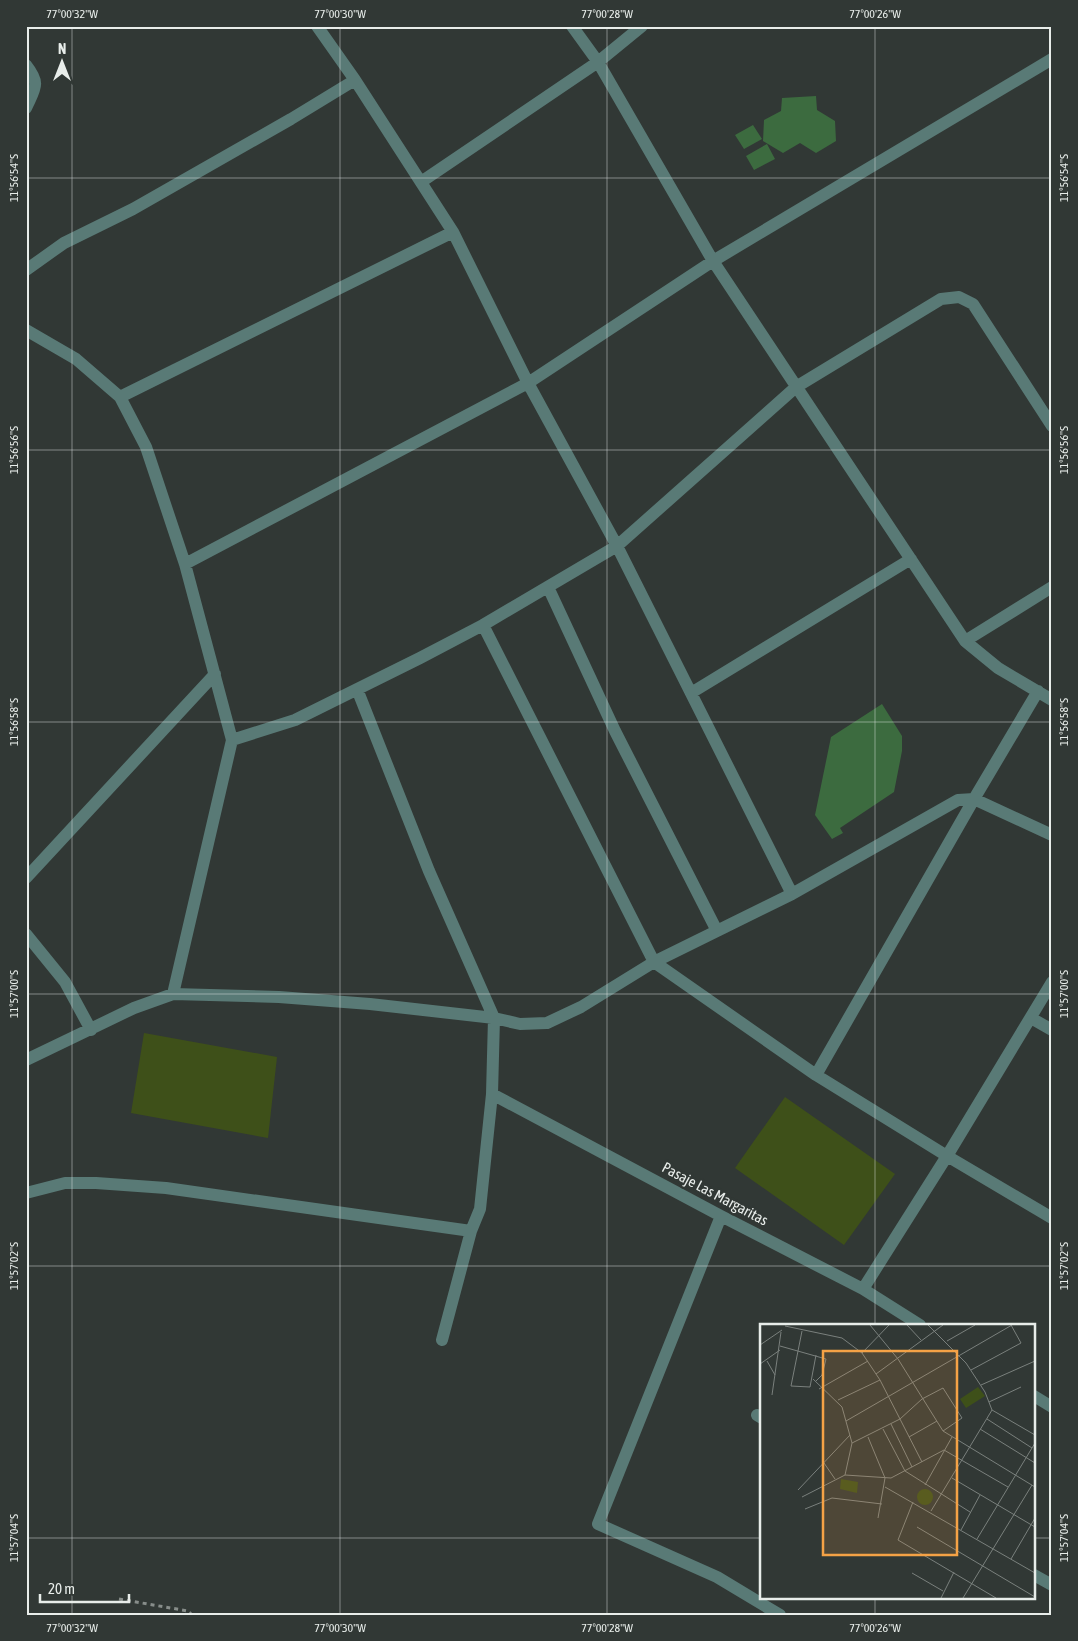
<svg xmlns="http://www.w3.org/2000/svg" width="1078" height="1641" font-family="'Asap Condensed',sans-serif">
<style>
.green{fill:#3e5019}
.building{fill:#3c6b3f}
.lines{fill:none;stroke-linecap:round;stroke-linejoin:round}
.path{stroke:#878d8a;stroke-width:3;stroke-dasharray:4 4;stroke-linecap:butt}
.minor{stroke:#597a76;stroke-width:12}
.ticks{fill:none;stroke:#e8edea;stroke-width:1;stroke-opacity:0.45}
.labels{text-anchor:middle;stroke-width:5;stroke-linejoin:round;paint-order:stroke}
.street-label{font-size:15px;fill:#e8edea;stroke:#313835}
.inset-road{fill:none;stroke:#7a807d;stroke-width:1}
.view{fill:#f5a246;fill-opacity:0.15;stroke:#f5a246;stroke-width:2.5}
.inset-edge{fill:none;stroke:#e8edea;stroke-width:2.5}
.neatline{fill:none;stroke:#e8edea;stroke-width:2}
.ticks-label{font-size:12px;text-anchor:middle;fill:#e8edea}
</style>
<rect width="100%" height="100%" fill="#313835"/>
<path class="green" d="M144 1033 277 1057 268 1138 131 1113Z
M785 1097 895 1174 844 1245 735 1168Z"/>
<path class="building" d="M816 96 817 110 835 121 836 141 816 153 800 143 783 153 763 141 764 120 781 111 782 98Z
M753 125 762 139 744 149 735 135Z
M767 144 775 159 754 170 746 156Z
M882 704 902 736V751L894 792 840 828 843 833 832 839 815 815 831 737Z"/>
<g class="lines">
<path class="path" d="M119 1599 188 1611 192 1615"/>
<path class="minor" d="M317 26 355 80 453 232 528 383 617 546 792 894
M572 26 598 62 713 261 965 641 998 668 1052 700
M26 65C41 84 35 88 26 108
M421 182 598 62 642 26
M26 270 64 243 133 209 291 119 355 80
M26 330 76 359 120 397 146 447 185 564 232 740 173 994
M120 397 453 232
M185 564 528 383 713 261 1052 59
M548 587 615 731 717 931
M483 625 654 962 816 1075 947 1156 1052 1218
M965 641 1052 587
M357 689 429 871 494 1018 492 1094 480 1209 471 1231 442 1340
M691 693 911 559
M232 740 295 720 420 658 483 625 617 546 796 387 941 299 959 297 973 304 1052 426
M26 878 215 674
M26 934 65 982 91 1030
M1031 1018 1052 1030
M26 1060 134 1008 173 994 279 997 370 1004 494 1018 520 1024 547 1023 581 1007 654 962 792 894 958 800 974 799 1052 835
M816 1075 974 799 1038 691
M492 1094 721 1216 863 1289 920 1325
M26 1193 65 1183H96L166 1188 471 1231
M721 1216 598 1524 717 1577 780 1615
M863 1289 947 1156 1052 982
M1034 1396 1052 1407
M757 1415 762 1418
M1034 1575 1052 1585"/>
</g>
<path class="ticks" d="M72 26V1615M340 26V1615M607 26V1615M875 26V1325M26 178H1052M26 450H1052M26 722H1052M26 994H1052M26 1266H1052M26 1538H762M1034 1538H1052M875 1597V1615"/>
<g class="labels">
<g class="street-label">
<text transform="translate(715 1194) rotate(28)" y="5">Pasaje Las Margaritas</text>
</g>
</g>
<g transform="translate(760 1324)">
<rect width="275" height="275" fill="#313835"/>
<path d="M218 63 225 72 206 84 200 75ZM81 155 98 158 97 169 80 165ZM157 173a8 8 0 1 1 16 0a8 8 0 1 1-16 0Z" fill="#3e5019"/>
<path class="inset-road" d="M110 1 138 35 183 107 275 163M147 1 161 16M168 1 206 39 225 68 232 86 275 111M25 2 82 14 102 29 120 56 162 138M42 7 31 62 50 63 56 31M187 17 215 1M0 21 22 6M20 22 66 35 62 51 56 57M102 29 129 1M7 37 15 51M0 40 20 26M211 46 261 19 251 1M116 50 183 1M53 55 82 83 92 119 85 151M221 61 275 37M59 65 108 37M12 71 21 8M78 76 120 56M229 78 261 63M227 95 272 124M86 97 252 1M131 100 152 143M123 105 145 147 210 188M220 105 275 139M108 113 125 154 118 194M149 113 177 97M92 119 140 95 162 75 183 64 202 94 183 107M64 139 75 155M192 154 275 203M165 161 192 113M125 163 275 249M38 166 90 111M42 173 85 151 131 154 184 126 248 163M153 178 138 216 236 274M45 185 72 174 122 180M171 187 232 86M157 203 275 273M201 206 220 171M217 215 275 119M251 235 275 194M152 249 183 267M181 274 194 248M203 274 272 161"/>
<path class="view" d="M63 27H197V231H63Z"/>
<rect width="275" height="275" class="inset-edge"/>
</g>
<rect width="1078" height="1641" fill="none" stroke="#313835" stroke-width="55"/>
<g transform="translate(62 62)" stroke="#313835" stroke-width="4" paint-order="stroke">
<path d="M0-4L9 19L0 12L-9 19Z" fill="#e8edea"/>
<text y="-8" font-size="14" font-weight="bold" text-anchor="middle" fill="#e8edea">N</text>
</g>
<path d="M40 1594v8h89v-8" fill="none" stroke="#e8edea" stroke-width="2.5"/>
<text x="48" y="1594" font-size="15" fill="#e8edea" stroke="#313835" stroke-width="4" paint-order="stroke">20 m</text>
<rect x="28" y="28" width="1022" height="1586" class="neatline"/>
<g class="ticks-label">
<text x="72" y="18">77°00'32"W</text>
<text x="340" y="18">77°00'30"W</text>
<text x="607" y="18">77°00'28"W</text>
<text x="875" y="18">77°00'26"W</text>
<text transform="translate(14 178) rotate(-90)" y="4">11°56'54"S</text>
<text transform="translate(1064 178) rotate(-90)" y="4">11°56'54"S</text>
<text transform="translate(14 450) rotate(-90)" y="4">11°56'56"S</text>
<text transform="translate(1064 450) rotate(-90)" y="4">11°56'56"S</text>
<text transform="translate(14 722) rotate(-90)" y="4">11°56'58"S</text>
<text transform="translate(1064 722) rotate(-90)" y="4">11°56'58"S</text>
<text transform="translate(14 994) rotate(-90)" y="4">11°57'00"S</text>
<text transform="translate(1064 994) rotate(-90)" y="4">11°57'00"S</text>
<text transform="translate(14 1266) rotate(-90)" y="4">11°57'02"S</text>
<text transform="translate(1064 1266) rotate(-90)" y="4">11°57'02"S</text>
<text transform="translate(14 1538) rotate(-90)" y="4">11°57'04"S</text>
<text transform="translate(1064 1538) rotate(-90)" y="4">11°57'04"S</text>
<text x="72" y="1632">77°00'32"W</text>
<text x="340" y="1632">77°00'30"W</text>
<text x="607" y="1632">77°00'28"W</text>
<text x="875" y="1632">77°00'26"W</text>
</g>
</svg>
